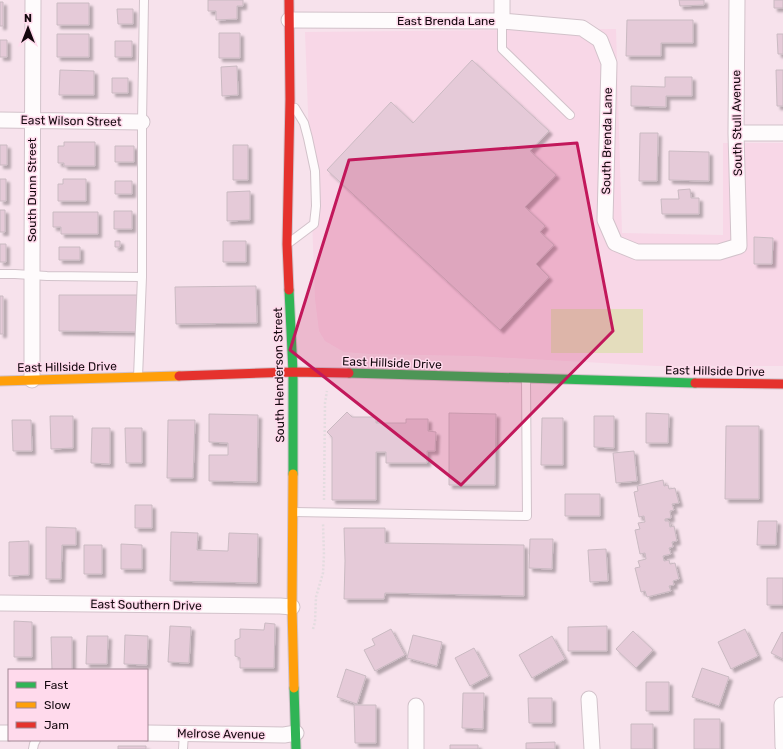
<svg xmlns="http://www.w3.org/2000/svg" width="783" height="749" font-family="Rubik,sans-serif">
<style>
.built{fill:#f8d7e7}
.green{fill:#e4ddbd}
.building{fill:#e5cad8;stroke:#cabac2;filter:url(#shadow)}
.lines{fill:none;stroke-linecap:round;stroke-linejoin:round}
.lane-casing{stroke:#d2c2ca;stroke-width:10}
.street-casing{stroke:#d2c2ca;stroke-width:17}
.fast-casing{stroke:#d2c2ca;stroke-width:11}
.slow-casing{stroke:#d2c2ca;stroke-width:11}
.jam-casing{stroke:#d2c2ca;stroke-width:11}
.path{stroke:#e3dcdf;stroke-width:2.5;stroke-dasharray:2 2;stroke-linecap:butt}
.lane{stroke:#fefbfc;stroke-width:8}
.street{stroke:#fefbfc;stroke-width:15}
.fast{stroke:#30b455;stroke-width:9}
.slow{stroke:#ff9f0a;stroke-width:9}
.jam{stroke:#e5322d;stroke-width:9}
.marked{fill:#c2185b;fill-opacity:0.2;stroke:#c2185b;stroke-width:3;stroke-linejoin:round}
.labels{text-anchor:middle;stroke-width:3;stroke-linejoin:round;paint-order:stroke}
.street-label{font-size:12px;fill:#14080e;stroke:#ffdaec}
</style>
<defs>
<filter id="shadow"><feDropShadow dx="3.5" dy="3.5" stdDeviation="1" flood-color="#0004"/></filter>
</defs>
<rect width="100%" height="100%" fill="#f7e2ec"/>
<path class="built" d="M616 29 622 233 723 235V143H783V366H656L474 356 370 354 344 352 325 341 319 331 315 299 305 32Z"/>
<path class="green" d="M551 309H643V353H551Z"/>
<path class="building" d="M208 0H243V6H237V19L216 20V11H208Z
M679 0H704V5L680 6Z
M774 0H783V8H774Z
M0 2H3V26H0Z
M57 3H89V25H57Z
M117 9H133V24H118Z
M627 20H693V43H661V56H626Z
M219 33H240V58H219Z
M57 34H89V57H57Z
M777 34H783V54H778Z
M0 40H7V57H0Z
M115 41H132V57H115Z
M472 60 549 131 530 151 556 175 525 207 545 226 540 232 554 245 536 264 549 277 500 330 327 170 391 102 413 123Z
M237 66 238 95 222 96 221 67Z
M60 70 94 71V95H59Z
M776 70H783V106H777Z
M665 77H692V96H666V107L631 106V86L665 87Z
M112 78H128V93H112Z
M640 133H658L657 181H639Z
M64 142H95V166H64V163H58V146H64Z
M0 145H7V165H0Z
M233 145H248V180H233Z
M115 146H134V162H115Z
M669 151 709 152V181L669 180Z
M0 179H6V201H0Z
M63 179H86V201H58V184H63Z
M115 181H132V194H115Z
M690 189 691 198H699V214H662L661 199H679L678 190Z
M250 191V220L227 221V192Z
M0 210H5V232H0Z
M114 211H132V229H114Z
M53 212H98V234H61V227H53Z
M754 237 773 238 772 264H754Z
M115 241H120V247H115Z
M223 241H246V262H223Z
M0 244H6V262H0Z
M59 247H80V260H59Z
M256 286 257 323 176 324 175 287Z
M59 295H138V332L59 331Z
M0 296H3V334H0Z
M347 412 352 417H376V423H406V419H428V431L436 432 435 451H427V463H386V452H376V500H332V437L327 432Z
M449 413 496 414 495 485H449Z
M646 413 669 414 668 443H646Z
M209 414 258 415 257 482 209 481V455H228V443L209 442Z
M50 416H73V448L51 449Z
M594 416H614V448L594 447Z
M542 418H563V465H541Z
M12 420H31L32 451H13Z
M168 420H195L193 478H167Z
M726 426H759V499H725Z
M92 428H110V464L91 463Z
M125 428H142V463H126Z
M634 451 637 481 616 483 613 453Z
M663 480 664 486 668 485 669 489 675 488 679 503 672 504 674 510 670 511 671 518 665 519V521H669L670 527 674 526 677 541 672 542 673 547 669 548 671 554 663 556 664 561 669 560 670 564 675 563 679 579 673 581 674 585 669 586 671 591 647 597 645 591 641 592 635 568 640 567 638 561 646 559 645 553 640 554 635 530 640 529 638 523 645 522 644 516 639 517 634 492 638 491 637 486Z
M565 494H600V516H565Z
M135 505H152V528H135Z
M758 521H777L776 545H757Z
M46 527 76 528V545H62L61 579H46Z
M344 528H385V543L524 545V596L385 593 384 599H344L345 561Z
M171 532 198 533 197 550 228 551 229 533 258 534 257 583 170 581Z
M530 539H553L552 569 529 568Z
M29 541V575L9 576V542Z
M121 544 142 545V569H121Z
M84 545H102V574H84Z
M606 549 608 581 590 582 588 550Z
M767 578H783V605H767Z
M14 621 32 622V657H14Z
M265 623 275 624 274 668H240V658L235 656V640L240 638V629L264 630Z
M170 626 191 627 189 663 168 662Z
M607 626V651H568V627Z
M391 629 405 655 375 671 364 650 375 645 372 639Z
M745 629 758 656 731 669 718 642Z
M633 631 653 650 636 668 616 649Z
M782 632 783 633V659L771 653Z
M125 635 148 636 147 665 124 664Z
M413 635 442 642 437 666 407 658Z
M87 636H108L107 664H86Z
M552 636 565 659 532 678 519 655Z
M51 637H72V670H52Z
M474 648 489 676 470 686 455 658Z
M702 668 729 677 719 706 692 697Z
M346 669 366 676 357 704 337 697Z
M646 682H669V711H646Z
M463 693H484L483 729 462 728Z
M528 698H552V723H529Z
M354 705H376V743H355Z
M694 719H720V749H694Z
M631 724H653V749H631Z
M555 742V749H526V743Z
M450 745H478V749H450Z
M118 746H146V749H118Z"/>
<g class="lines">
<defs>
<path id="lane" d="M502 21V49L570 115
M290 242 314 224 316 206 315 171 308 138 304 123 295 108
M0 274H15L47 276 142 277
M138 377 142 277V122L144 0
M294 512 527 516 526 379
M33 749 34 744 36 740
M183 749 184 734"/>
<path id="street" d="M289 20 502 21 582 28 600 40 609 63 605 220 615 243 637 252H719L739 246 736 133 737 0
M502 21V0
M0 120 142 122
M736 133H783
M32 380V261L33 0
M0 603 280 606 292 607
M589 699 592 749
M782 705 783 746
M416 706V749
M0 733H9
M147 733 284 735 296 733"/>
<path id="fast" d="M289 290 293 372V474
M349 373 695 383
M294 688 296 749"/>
<path id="slow" d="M0 381 179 376
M293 474 292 607 294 688"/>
<path id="jam" d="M289 0 290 99 287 244 289 290
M179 376 293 372 349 373
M695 383 783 384"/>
</defs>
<use href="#lane" class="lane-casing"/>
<use href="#street" class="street-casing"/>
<use href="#fast" class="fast-casing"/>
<use href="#slow" class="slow-casing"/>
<use href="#jam" class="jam-casing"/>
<path class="path" d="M324 500 325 403 327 391
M313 629 315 622 316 597 323 573 324 555 323 523"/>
<use href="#lane" class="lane"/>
<use href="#street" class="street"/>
<use href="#fast" class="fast"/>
<use href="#slow" class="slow"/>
<use href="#jam" class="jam"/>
</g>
<path class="marked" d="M577 143 613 331 461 485 290 350 349 160Z"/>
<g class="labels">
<g class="street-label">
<text x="446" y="25">East Brenda Lane</text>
<text transform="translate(71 121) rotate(1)" y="4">East Wilson Street</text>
<text transform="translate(737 123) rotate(-91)" y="4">South Stull Avenue</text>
<text transform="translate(607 141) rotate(-89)" y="4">South Brenda Lane</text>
<text transform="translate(32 190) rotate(-90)" y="4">South Dunn Street</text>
<text transform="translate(392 363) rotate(2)" y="4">East Hillside Drive</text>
<text transform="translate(67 367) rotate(-1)" y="4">East Hillside Drive</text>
<text transform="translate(715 371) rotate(1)" y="4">East Hillside Drive</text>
<text transform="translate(279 375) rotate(-91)" y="4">South Henderson Street</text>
<text transform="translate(146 605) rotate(1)" y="4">East Southern Drive</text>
<text transform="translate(221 734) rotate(1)" y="4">Melrose Avenue</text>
</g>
</g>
<rect x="8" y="669" width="140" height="72" fill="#ffdaec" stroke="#a18693"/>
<rect x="16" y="682" width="20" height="6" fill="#30b455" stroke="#a18693"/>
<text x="44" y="689" font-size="12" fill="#14080e">Fast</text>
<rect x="16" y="702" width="20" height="6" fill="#ff9f0a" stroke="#a18693"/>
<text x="44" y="709" font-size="12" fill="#14080e">Slow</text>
<rect x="16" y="722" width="20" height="6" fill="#e5322d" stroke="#a18693"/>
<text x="44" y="729" font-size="12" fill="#14080e">Jam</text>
<g transform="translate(28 28)" stroke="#ffdaec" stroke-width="3" paint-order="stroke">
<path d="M0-3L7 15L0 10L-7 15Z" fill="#14080e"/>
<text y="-6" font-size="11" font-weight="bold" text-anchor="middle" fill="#14080e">N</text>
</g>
</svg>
